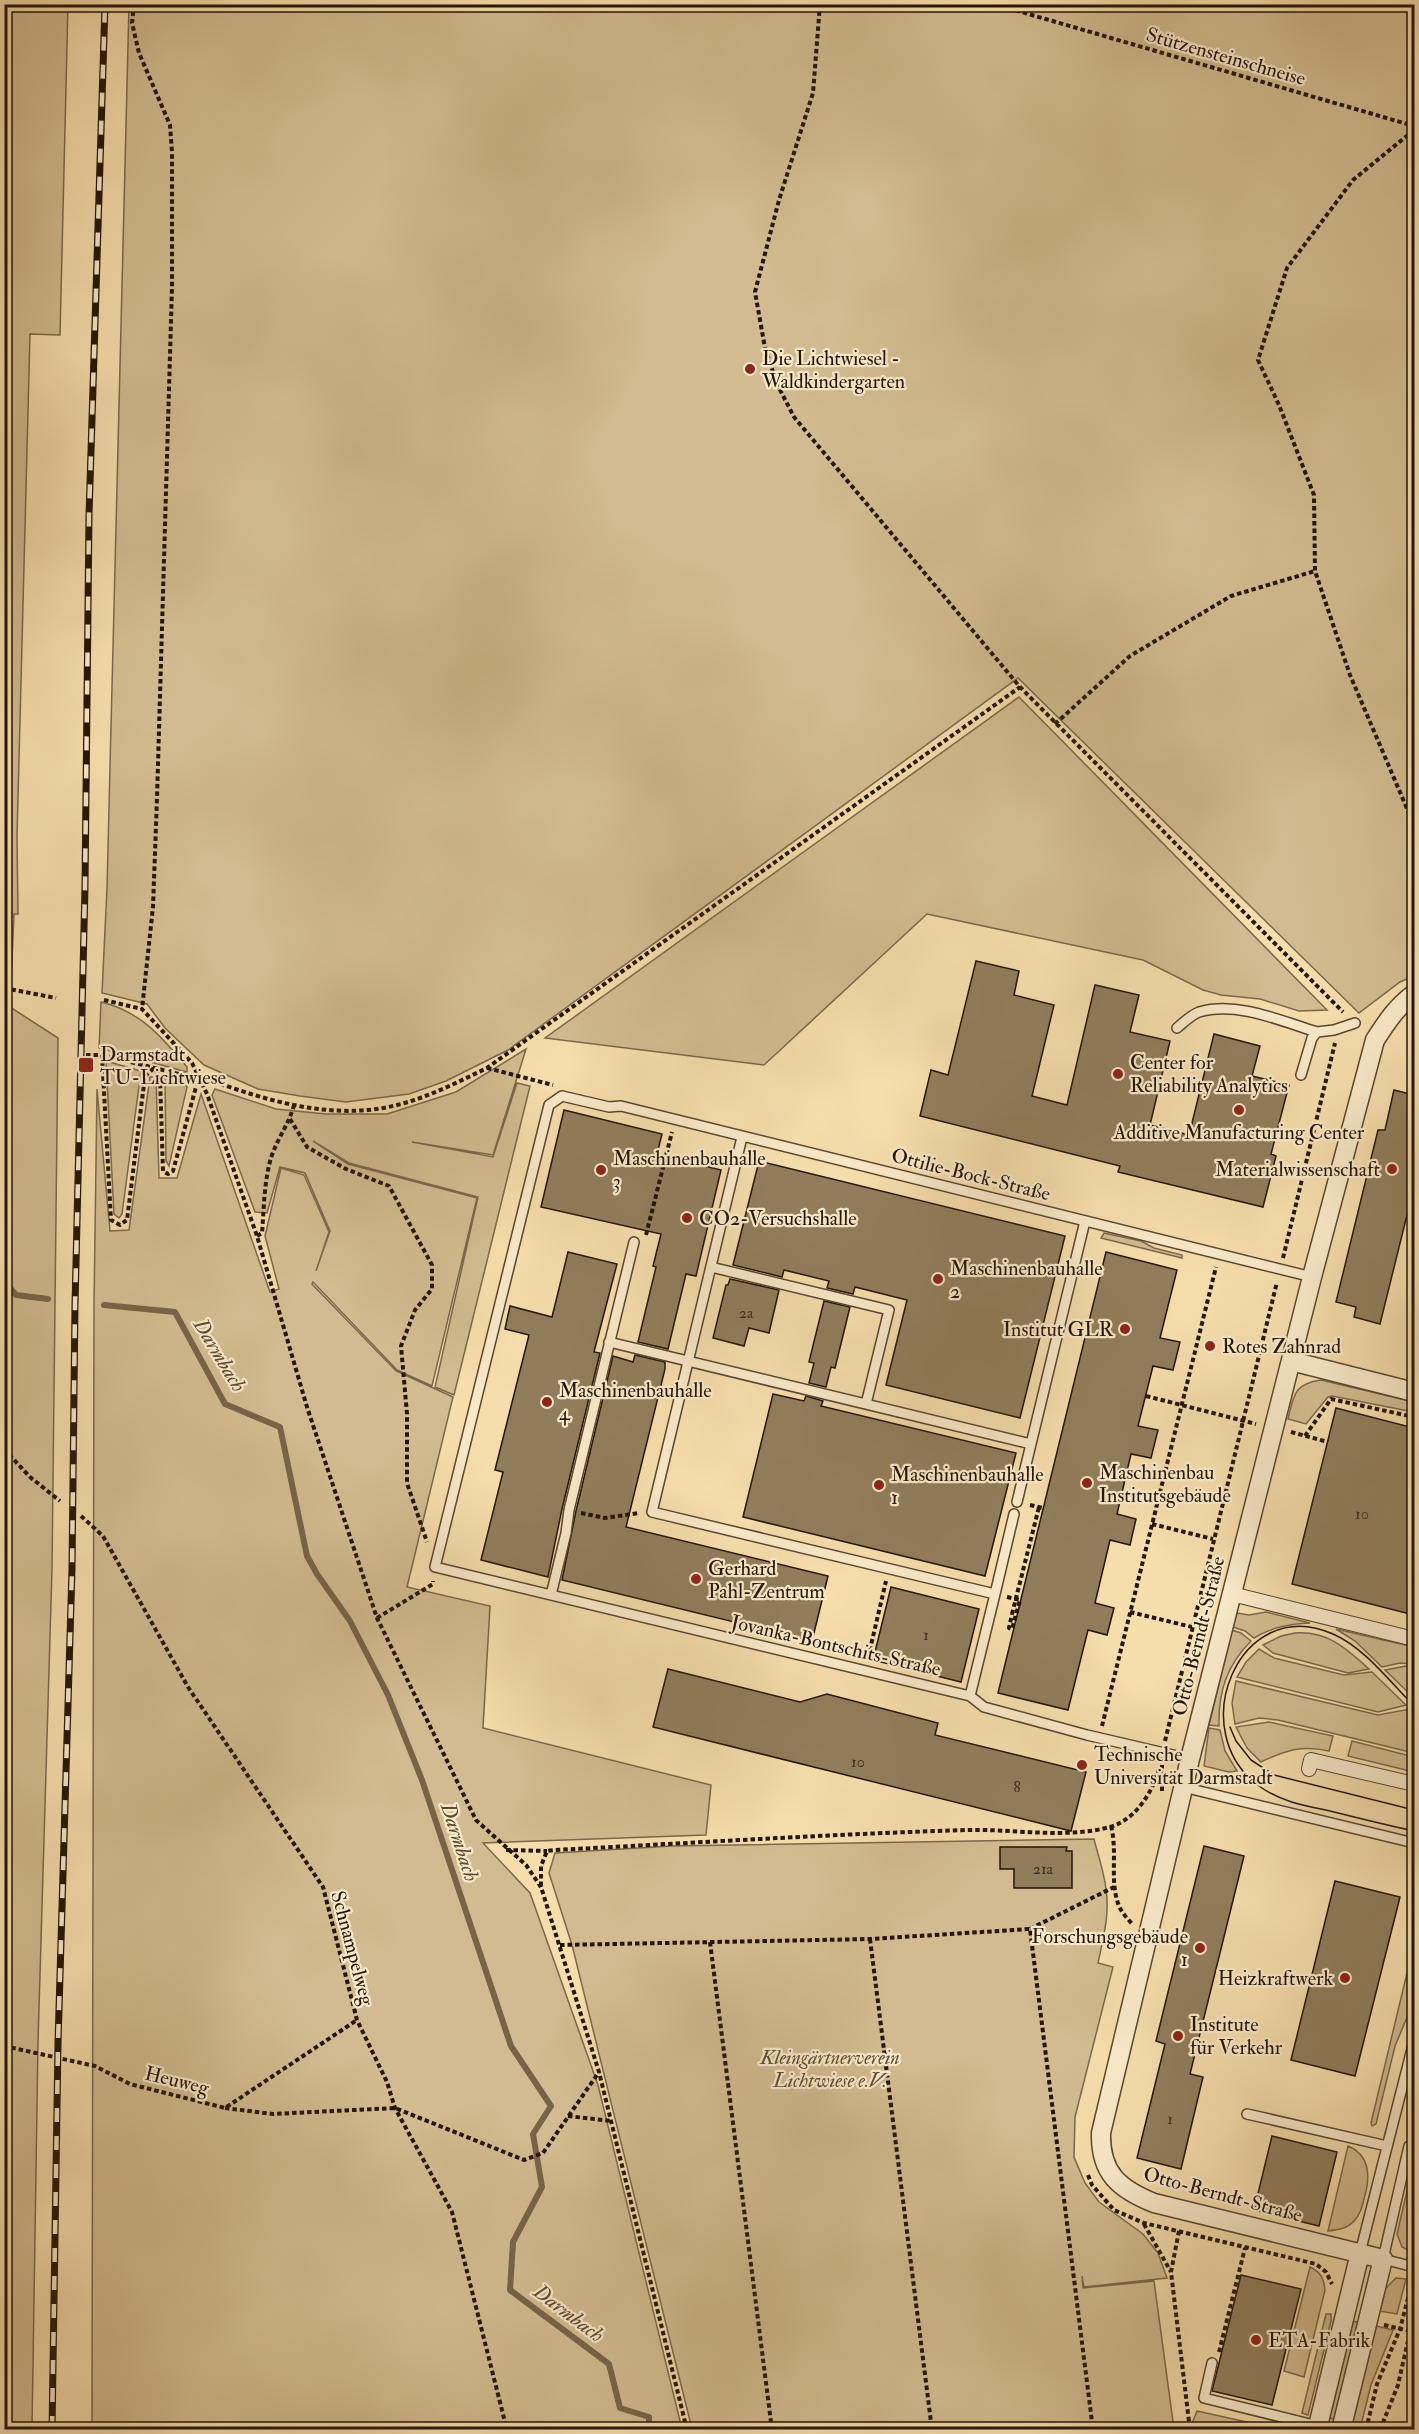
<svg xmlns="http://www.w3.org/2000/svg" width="1419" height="2434" font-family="'IM FELL Double Pica',serif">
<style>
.green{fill:#d2bb90;stroke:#7b684a;stroke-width:1.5}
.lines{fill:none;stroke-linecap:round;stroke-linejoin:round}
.stream{stroke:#776447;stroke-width:6}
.building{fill:#917d5c;stroke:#241505;stroke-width:1.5}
.service-casing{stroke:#58472f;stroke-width:12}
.pedestrian-casing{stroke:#58472f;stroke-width:16}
.minor-casing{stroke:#58472f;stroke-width:21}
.path{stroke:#241505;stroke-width:4;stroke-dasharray:4.5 3;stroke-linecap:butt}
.service{stroke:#f9e9c9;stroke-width:9}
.pedestrian{stroke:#f9e9c9;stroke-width:14}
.minor{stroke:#f9e9c9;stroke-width:18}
.tram{stroke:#241505;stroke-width:1.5}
.rail-casing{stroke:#241505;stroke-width:7}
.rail{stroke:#f9e9c9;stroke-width:4.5;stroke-dasharray:14;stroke-linecap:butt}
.path-bridge{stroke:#241505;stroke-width:4;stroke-dasharray:4.5 3;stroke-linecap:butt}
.poi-dot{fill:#8f2418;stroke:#f9e9c9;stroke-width:2}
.labels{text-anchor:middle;stroke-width:4.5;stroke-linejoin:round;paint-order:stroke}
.number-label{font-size:16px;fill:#3f2f1b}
.street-label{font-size:20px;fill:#241505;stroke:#f9e9c9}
.poi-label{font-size:20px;fill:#241505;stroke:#f9e9c9;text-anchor:start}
.park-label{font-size:20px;font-style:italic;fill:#614f36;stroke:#f9e9c9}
.water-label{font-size:21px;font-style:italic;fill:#5c4a31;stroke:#f9e9c9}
</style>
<rect width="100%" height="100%" fill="#f6ddac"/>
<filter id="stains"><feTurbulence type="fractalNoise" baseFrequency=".00333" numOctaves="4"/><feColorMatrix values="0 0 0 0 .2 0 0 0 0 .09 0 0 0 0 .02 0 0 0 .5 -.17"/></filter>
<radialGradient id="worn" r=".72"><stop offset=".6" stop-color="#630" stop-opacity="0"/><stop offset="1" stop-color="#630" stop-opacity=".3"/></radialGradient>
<path class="green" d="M68 4 60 335 30 334 17 837 18 914H14L10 1007 58 1038 52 1569 38 2042 32 2429 5 2430 4 5Z
M129 5H1414V976L1400 982 1359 1013 1018 678 508 1050 446 1081 409 1094 346 1102 300 1096 258 1089 204 1065 165 1028 147 1004 102 993 107 888Z
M1019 697 1327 1010 1299 1011 1260 999 1221 995 1203 990 1143 960 927 914 764 1065 545 1038Z
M101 1002C140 1011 162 1037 187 1067V1072L99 1048Z
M526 1049 493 1155 412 1142 493 1157 517 1083 530 1086 454 1395 435 1387 478 1197 349 1163 313 1141 348 1164 477 1198 432 1386 397 1370 313 1282 312 1284 396 1371 453 1397 407 1587 490 1606 483 1728 711 1785 706 1835 483 1843 530 1893 598 2085 682 2429H92L94 1305 97 1089 110 1231 129 1230 150 1077H156L159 1178H177L201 1094 270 1292 279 1289 265 1236 281 1168 304 1175 329 1232 316 1271 330 1231 305 1173 280 1167 267 1213 255 1212 212 1095 215 1089 276 1109 326 1114H387L456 1092Z
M106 1061 141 1071 122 1214 119 1218 114 1214Z
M165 1077 183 1081 187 1087 169 1166 166 1161Z
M1104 1233 1141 1241 1154 1248 1182 1255V1258L1101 1238Z
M1321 1380 1414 1402V1412L1332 1396 1328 1397 1306 1424 1288 1419C1294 1394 1294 1384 1321 1380Z
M1266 1612 1310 1623C1290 1624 1272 1627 1254 1638L1245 1631 1233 1627 1237 1613 1249 1615Z
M1336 1629 1414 1647V1664L1400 1663 1382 1667 1355 1641Z
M1232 1630 1241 1633 1251 1641C1227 1665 1218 1692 1219 1726L1209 1725Z
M1295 1633C1328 1631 1346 1648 1369 1669L1348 1673 1273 1653 1263 1645 1281 1636Z
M1259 1649 1274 1658 1344 1675 1372 1672 1406 1705 1378 1712 1237 1677 1246 1662Z
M1406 1666 1414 1667V1698L1385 1670Z
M1236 1681 1378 1715 1410 1709 1414 1713V1753L1278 1720 1259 1718 1235 1724 1232 1703Z
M1269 1722 1333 1736 1329 1751C1302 1745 1286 1750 1261 1762L1247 1748 1236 1727Z
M1209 1728 1220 1730 1225 1751 1237 1771 1229 1772 1204 1766Z
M1352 1741 1414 1757V1772L1348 1756Z
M1094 1839C1098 1855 1104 1872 1106 1889 1110 1914 1103 1939 1098 1963L1113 1967 1075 2117 1074 2157 1085 2183 1099 2202 1143 2234 1158 2253 1167 2278 1084 2287 1082 2276 1083 2288 1154 2281 1174 2429H692L572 1945 549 1873 555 1853 672 1846Z
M1414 1944V2001L1395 2046 1376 2124 1372 2126 1371 2123Z
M1348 2146C1372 2156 1370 2179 1364 2199 1362 2207 1360 2215 1354 2221 1347 2229 1337 2230 1328 2231Z
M1414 2161V2246L1413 2253 1402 2247 1397 2234Z
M1310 2267C1321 2272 1324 2279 1325 2290L1304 2377 1284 2371Z
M1396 2278 1406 2279 1397 2314 1379 2311 1385 2289Z
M1326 2314H1331V2321L1308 2415 1302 2413Z
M1352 2321 1358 2322 1334 2419 1329 2418Z
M1376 2326 1393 2330 1371 2385 1360 2429H1351Z
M1197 2411 1279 2429H1194L1193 2421Z"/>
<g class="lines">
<path class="stream" d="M4 1281 16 1295 48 1299
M104 1305 175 1312 225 1404 280 1427 307 1556 317 1574 350 1621 388 1695 422 1780 511 2046 551 2106 533 2134 542 2187 513 2242 510 2290 609 2364 620 2408 649 2417V2430"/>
</g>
<path class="building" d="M976 961 1019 971 1014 995 1054 1005 1032 1096 1067 1105 1095 985 1139 995 1130 1032 1170 1041 1150 1125 1189 1135 1214 1034 1260 1046 1252 1076 1289 1085 1271 1154 1276 1156 1263 1207 1118 1172 1120 1166 920 1116 931 1070 948 1075Z
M1394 1090 1414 1095V1209L1409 1207 1380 1324 1354 1317 1356 1307 1336 1302 1378 1130H1385Z
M564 1110 662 1134 657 1154 721 1170 696 1276 686 1274 668 1349 638 1342 656 1267 653 1266 661 1234 541 1207Z
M759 1161 1065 1236 1020 1418 886 1385 907 1300 855 1287 853 1294 827 1288 829 1281 784 1270 782 1277 733 1265Z
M568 1252 617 1264 594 1352 600 1353 562 1509 548 1577 481 1560 503 1472 495 1470 529 1335 505 1329 510 1306 552 1317Z
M1106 1252 1177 1270 1160 1338 1180 1342 1173 1370 1153 1366 1138 1426 1158 1430 1151 1458 1131 1454 1117 1514 1136 1519 1130 1545 1110 1540 1095 1603 1114 1608 1107 1635 1088 1630 1068 1710 998 1693Z
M730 1279 779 1290 769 1333 749 1328 744 1346 713 1338 726 1285H728Z
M824 1301 850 1307 835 1368 831 1367 826 1387 809 1383 814 1363 809 1362Z
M635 1355 665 1362V1369L626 1527 828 1576 812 1641 562 1580 576 1511 613 1356 633 1362Z
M773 1394 804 1401 806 1396 823 1401 821 1406 1016 1453 985 1576 743 1517Z
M1336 1408 1414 1428V1615L1292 1584Z
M891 1587 979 1609 961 1682 873 1660Z
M668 1669 800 1702 827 1694 938 1723 935 1735 1086 1772 1071 1831 653 1727Z
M1204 1846 1244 1856 1190 2074 1203 2077 1181 2169 1137 2158 1165 2044 1156 2041Z
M1000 1847H1067L1066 1851H1072V1888H1014V1869H1000Z
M1335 1881 1400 1897 1355 2076 1291 2060Z
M1272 2136 1337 2152 1319 2226 1254 2210Z
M1241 2275 1301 2289 1272 2405 1212 2391Z"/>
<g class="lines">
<defs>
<path id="service" d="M1177 1028C1183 1023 1191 1015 1199 1012 1237 1001 1281 1021 1317 1032
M1301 1075 1312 1038 1317 1032 1334 1030 1355 1023
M742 1137 652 1512 995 1594 970 1696
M711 1267 889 1310 866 1404
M609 1342 1031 1444 1085 1221
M1017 1502 1031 1444
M995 1594 1014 1514
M551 1595 566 1533 569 1510 634 1242
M1190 1759 1087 1735 984 1707 970 1696 435 1567 549 1105 562 1096 609 1107 621 1106 1312 1277
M1183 1787 1414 1843
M1247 2114 1387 2146
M1409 2146 1383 2259 1414 2267
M1360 2253 1414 2041
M1212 2363 1204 2398 1318 2426"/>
<path id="pedestrian" d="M1232 1594 1414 1639
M1309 1769 1311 1760 1414 1784"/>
<path id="minor" d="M1291 1361 1414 1392
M1319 2430 1318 2426 1360 2253
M1341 2430 1383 2259 1154 2203C1119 2189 1100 2173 1101 2133L1190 1759 1312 1277 1375 1040C1386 1023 1397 1006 1414 994"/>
</defs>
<use href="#service" class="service-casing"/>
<use href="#pedestrian" class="pedestrian-casing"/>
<use href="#minor" class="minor-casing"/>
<path class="path" d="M134 4 132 23 139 53 170 125 172 152V287L157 798 153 907 142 1009
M820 4 813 93 779 200 755 292 765 348 777 384 794 417 1020 687 1343 1012
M994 4 1414 126
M1414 130 1353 180 1287 268 1258 360 1279 405 1314 495 1315 571 1350 675 1414 825
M1055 724 1130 656 1231 596 1315 571
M4 988 56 998
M104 1000 142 1009 192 1063 207 1094 257 1236 307 1407 377 1618 476 1820 526 1865 541 1887 599 2072 687 2430
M86 1055H102L111 1220 120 1225 127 1220 145 1076 154 1068 160 1077 163 1171 168 1174 173 1171 199 1076 179 1074 102 1055
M487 1068 553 1085
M199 1076C261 1099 330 1122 397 1105 429 1097 458 1082 487 1068L1020 687
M290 1119 307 1147 346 1169 389 1186 432 1265V1289L415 1310 401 1346 407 1414V1483L427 1542
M646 1235 672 1132
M257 1236 262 1233C264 1209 264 1181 271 1158 277 1139 289 1124 294 1105
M1283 1258 1335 1043
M1146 1396 1256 1424
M1291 1432 1328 1442
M1305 1436 1331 1399 1414 1417
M4 1449 30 1477 60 1501
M1030 1505 1043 1508
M581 1513 605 1518 639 1513
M81 1516 103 1536 188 1687 323 1887 357 2020 387 2082 395 2108 452 2212 507 2430
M1152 1524 1213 1539
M1007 1597 1020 1600 1012 1629 1009 1628 1012 1614
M1130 1612 1192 1627
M377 1618 433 1584V1581
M868 1658 886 1581
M1102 1726 1216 1267
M1165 1741 1277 1282
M1162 1791V1765
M1111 1826C1118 1853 1109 1881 1119 1906 1122 1913 1128 1919 1133 1925
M506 1850 547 1851
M541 1886V1866L547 1851 555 1850C693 1843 831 1834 969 1830 1015 1829 1065 1839 1110 1827 1137 1819 1153 1791 1160 1766
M1030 1929 1114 1887
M870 1939 932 2430
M710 1942 772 2430
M560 1945 870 1939 1030 1929 1093 2430
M4 2046 95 2066 130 2084 225 2108 357 2020
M4 2055 8 2046
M225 2108 273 2114 395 2108 524 2160 543 2153 599 2072
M568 2116 611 2121
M1088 2175 1092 2185 1114 2210 1144 2223 1316 2264 1326 2272 1332 2284
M1144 2224 1171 2272
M1179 2231 1171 2272 1190 2430
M1384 2325 1410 2331
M1219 2352 1245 2248
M1366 2430 1377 2384 1400 2329 1413 2279
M1380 2430 1398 2385 1414 2314"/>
<use href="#service" class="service"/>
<use href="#pedestrian" class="pedestrian"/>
<use href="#minor" class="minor"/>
<path class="tram" d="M1414 1706C1390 1682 1365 1648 1333 1634 1239 1592 1181 1734 1262 1788 1282 1802 1307 1806 1330 1811 1358 1818 1386 1825 1414 1831
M1230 1727 1236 1741 1251 1760 1274 1775 1414 1810"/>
<defs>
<path id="rail" d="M52 2430 58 2043 72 1569 75 1305 85 887 89 515 105 4"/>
</defs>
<use href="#rail" class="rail-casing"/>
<use href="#rail" class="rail"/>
<path class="path-bridge" d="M1012 1614 1039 1507"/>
</g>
<g class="poi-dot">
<circle cx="750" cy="369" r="6"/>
<rect x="78" y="1057" width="16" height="16" rx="3"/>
<circle cx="1118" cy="1074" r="6"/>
<circle cx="1239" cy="1110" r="6"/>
<circle cx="1392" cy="1169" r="6"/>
<circle cx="601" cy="1170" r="6"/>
<circle cx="687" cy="1218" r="6"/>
<circle cx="938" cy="1279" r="6"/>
<circle cx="1125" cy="1329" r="6"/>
<circle cx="1210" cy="1346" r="6"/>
<circle cx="547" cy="1402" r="6"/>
<circle cx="1087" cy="1483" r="6"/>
<circle cx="879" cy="1485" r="6"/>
<circle cx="696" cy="1579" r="6"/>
<circle cx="1082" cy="1765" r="6"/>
<circle cx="1200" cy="1948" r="6"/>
<circle cx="1345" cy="1978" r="6"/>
<circle cx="1178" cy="2036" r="6"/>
<circle cx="1256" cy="2340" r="6"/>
</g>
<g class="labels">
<g class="number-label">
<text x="746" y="1318">2a</text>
<text x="1362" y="1519">10</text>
<text x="926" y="1640">1</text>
<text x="858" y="1767">10</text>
<text x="1017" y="1792">8</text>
<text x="1043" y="1874">21a</text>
<text x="1170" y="2124">1</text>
</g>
<g class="street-label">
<text transform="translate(1226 56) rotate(16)" y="7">Stützensteinschneise</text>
<text transform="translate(971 1174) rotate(14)" y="7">Ottilie-Bock-Straße</text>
<text transform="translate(1198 1636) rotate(-76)" y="7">Otto-Berndt-Straße</text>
<text transform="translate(836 1645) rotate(13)" y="7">Jovanka-Bontschits-Straße</text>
<text transform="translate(353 1948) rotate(75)" y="7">Schnampelweg</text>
<text transform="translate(177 2080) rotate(14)" y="7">Heuweg</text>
<text transform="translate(1223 2194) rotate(15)" y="7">Otto-Berndt-Straße</text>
</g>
<g class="poi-label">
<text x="762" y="365">Die Lichtwiesel -<tspan x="762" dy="23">Waldkindergarten</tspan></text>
<text x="100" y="1061">Darmstadt<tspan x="100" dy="23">TU-Lichtwiese</tspan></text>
<text x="1130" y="1069">Center for<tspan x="1130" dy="23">Reliability Analytics</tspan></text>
<text x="1239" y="1139" text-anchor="middle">Additive Manufacturing Center</text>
<text x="613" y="1165">Maschinenbauhalle<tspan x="613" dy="23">3</tspan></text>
<text x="1380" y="1176" text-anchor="end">Materialwissenschaft</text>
<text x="699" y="1225">CO2-Versuchshalle</text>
<text x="950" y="1275">Maschinenbauhalle<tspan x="950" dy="23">2</tspan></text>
<text x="1113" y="1336" text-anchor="end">Institut GLR</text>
<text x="1222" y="1353">Rotes Zahnrad</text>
<text x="559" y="1397">Maschinenbauhalle<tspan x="559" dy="23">4</tspan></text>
<text x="1099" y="1479">Maschinenbau<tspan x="1099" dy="23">Institutsgebäude</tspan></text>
<text x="891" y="1481">Maschinenbauhalle<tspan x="891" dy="23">1</tspan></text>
<text x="708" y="1575">Gerhard<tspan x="708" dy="23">Pahl-Zentrum</tspan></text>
<text x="1094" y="1761">Technische<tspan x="1094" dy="23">Universität Darmstadt</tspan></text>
<text x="1188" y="1943" text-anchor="end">Forschungsgebäude<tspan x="1188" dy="23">1</tspan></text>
<text x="1333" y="1985" text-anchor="end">Heizkraftwerk</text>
<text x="1190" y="2031">Institute<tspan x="1190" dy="23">für Verkehr</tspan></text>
<text x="1268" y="2347">ETA-Fabrik</text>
</g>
<g class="park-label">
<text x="830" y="2064">Kleingärtnerverein<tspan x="830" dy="23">Lichtwiese e.V.</tspan></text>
</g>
<g class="water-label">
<text transform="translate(220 1355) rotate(59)" y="7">Darmbach</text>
<text transform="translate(460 1842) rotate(72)" y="7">Darmbach</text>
<text transform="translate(569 2313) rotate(37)" y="7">Darmbach</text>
</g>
</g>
<rect width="1419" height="2434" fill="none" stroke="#f6ddac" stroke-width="24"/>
<rect x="6" y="6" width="1407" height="2422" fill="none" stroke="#241505" stroke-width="3"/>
<rect x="12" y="12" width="1395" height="2410" fill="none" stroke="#241505" stroke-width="1.5"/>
<rect width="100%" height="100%" filter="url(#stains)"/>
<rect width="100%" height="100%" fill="url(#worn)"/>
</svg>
